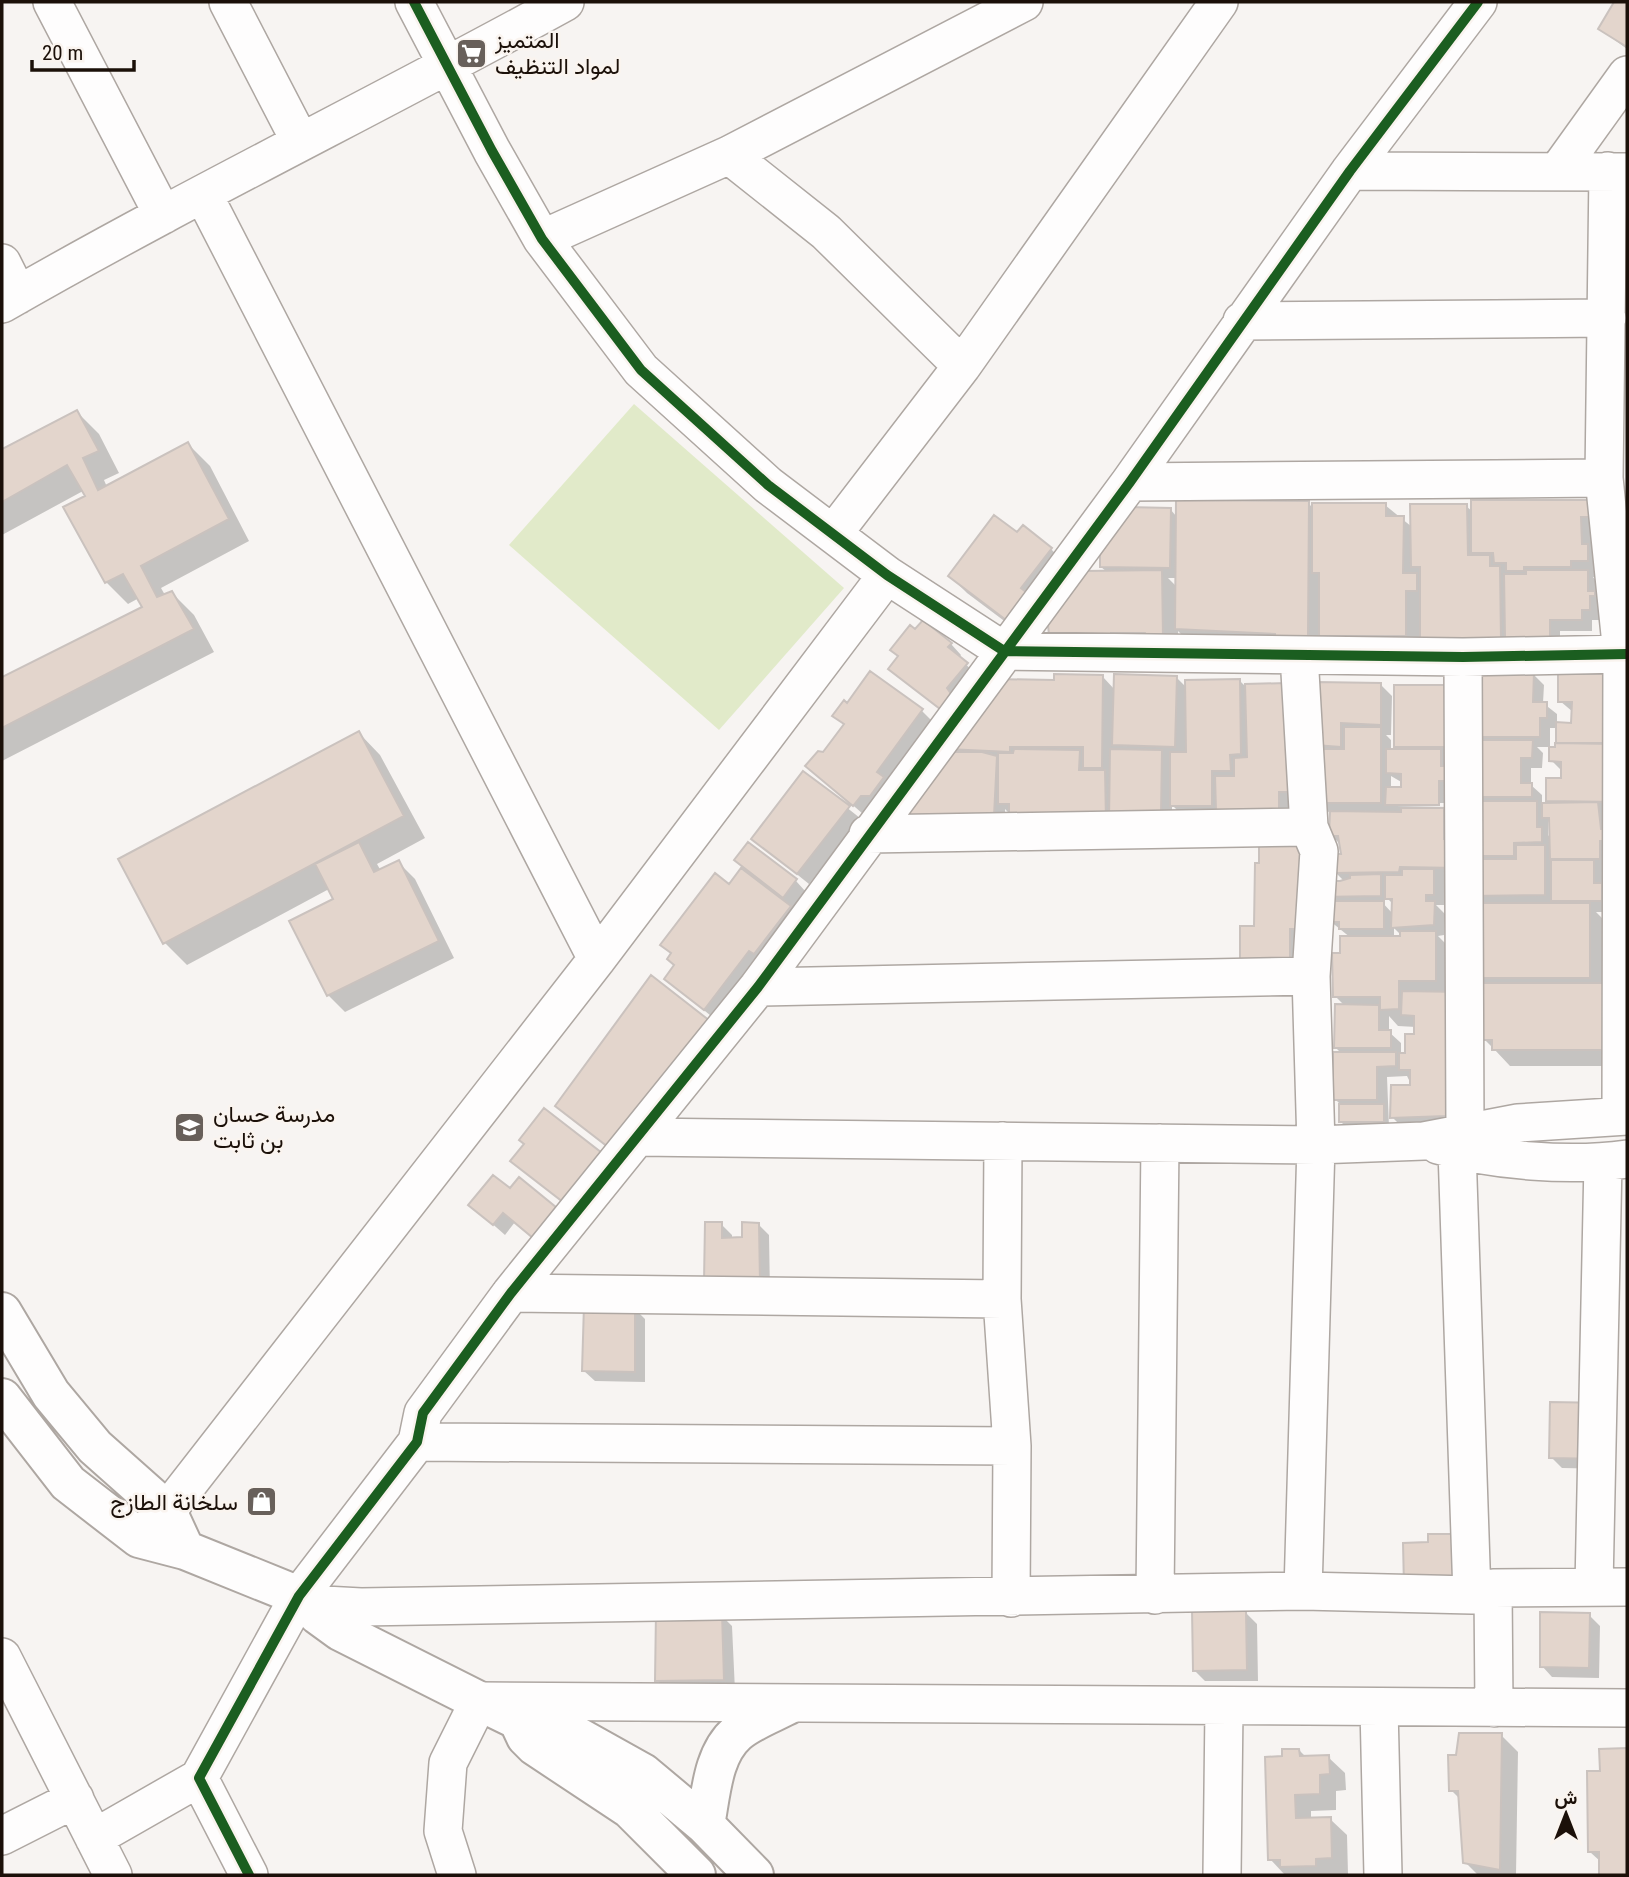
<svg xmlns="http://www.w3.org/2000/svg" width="1629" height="1877" font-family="'Roboto Condensed',Vazirmatn,sans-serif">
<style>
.green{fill:#e1eac9}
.shadow{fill:#0003;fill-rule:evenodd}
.building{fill:#e3d5cc;stroke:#cac2be;stroke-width:2}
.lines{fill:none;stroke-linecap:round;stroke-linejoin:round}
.street-casing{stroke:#aea7a2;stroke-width:40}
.secondary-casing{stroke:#aea7a2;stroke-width:42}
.street{stroke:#fefdfd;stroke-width:37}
.secondary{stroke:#fefdfd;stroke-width:38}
.cycleway-casing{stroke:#faf4ef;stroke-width:15}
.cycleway{stroke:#1b5e20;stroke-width:10}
.labels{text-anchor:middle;stroke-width:5;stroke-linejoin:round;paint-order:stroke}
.poi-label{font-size:23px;fill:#1b1009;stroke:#faf4ef;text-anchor:start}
</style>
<rect width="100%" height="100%" fill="#f7f4f2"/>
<path class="green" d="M634 404 844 588 719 730 509 545Z"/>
<path class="shadow" d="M1616 2H1627V49L1600 29Z
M77 412 99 434 119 473 104 480 107 487 188 444 210 466 249 541 161 588 165 595 172 593 194 615 214 652 2 761V679L144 608 139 598 128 604 106 582 88 497 83 491 2 535V451Z
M1588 502 1604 577H1593L1598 583 1600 620H1592V631H1560V649L1198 651 1178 631 1179 653 1050 634 1107 572 1101 567 1107 550 1170 509 1177 517 1308 503 1314 509 1385 505 1412 527 1466 506 1473 512ZM1168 578H1177V587Z
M1018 534 1051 549 1067 566 1027 638 967 593 950 576Z
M951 644 961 655 959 658 977 675 955 722 891 669Z
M871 673 922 711 938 727 871 821 808 766 824 753 845 726 835 716 847 705Z
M1533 674 1544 685 1543 703 1557 714V724L1573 725V712L1560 701 1610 676 1612 912H1596L1606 922 1619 1066H1510L1494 1049 1484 1039V984L1477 977 1472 884H1444V905H1436L1445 914 1444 935 1438 936 1452 950 1463 1131 1409 1134 1392 1117 1412 1086 1407 1076 1387 1077 1389 1127H1346L1341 1122V1105L1335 1099 1342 1054 1336 1048 1345 1006 1335 996 1342 955 1351 938 1330 921 1306 982 1256 928 1324 882 1344 881 1336 873 1343 855 1342 846 1331 835V814L1318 803 1317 745 1381 685 1392 696 1391 735H1386L1391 740V751H1400L1396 746 1456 687 1478 856 1477 736ZM1550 728H1558V744L1551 760 1562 771 1563 780 1548 800 1553 805H1542V795L1531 785V768H1542L1543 753 1537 747H1550ZM1391 776 1403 783V789H1391ZM1396 803H1448V807L1396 806ZM1548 821 1551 825V839L1548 835ZM1385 896 1394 905 1393 914 1381 901H1385ZM1394 928 1404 938H1394ZM1389 1016 1398 1026 1416 1027V1036L1406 1055H1401V1043L1389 1032Z
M1103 677 1115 690 1176 677 1187 688 1240 681 1247 688 1286 685 1295 826 1189 822 1172 805V825L1010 814 1005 809V826L914 827 949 749 1056 681Z
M359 733 380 755 425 838 377 864 381 871 398 862 415 879 454 958 345 1012 328 995 335 900 329 889 187 965 165 943 120 860Z
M803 773 860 818 809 884 753 839Z
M736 860 796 881 806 892 722 1025 666 979 676 965 672 955 663 945 729 886 751 878Z
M651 977 630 1166 557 1106Z
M510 1191 515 1222 505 1235 471 1205Z
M721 1224 732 1235V1239L744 1238 758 1224 769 1235 770 1293 717 1292Z
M634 1308 645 1319V1382L595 1381 584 1371Z
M1606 1405 1617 1416 1615 1469 1562 1468 1551 1457Z
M1246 1613 1257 1624 1258 1681H1205L1194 1670Z
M721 1615 732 1626 735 1691H668L657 1680Z
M1589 1615 1600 1626 1599 1678 1552 1677 1542 1666Z
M1501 1735 1518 1752 1516 1875H1478L1465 1862 1461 1800 1451 1790 1457 1757Z
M1299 1750 1306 1757H1328L1345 1773 1346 1790 1336 1791V1810L1311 1811V1819H1330L1347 1835 1348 1874 1285 1875 1270 1859 1284 1758Z
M1601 1750H1627V1875H1601V1862L1590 1852 1601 1772Z"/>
<path class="building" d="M1614 2H1627V47L1598 29Z
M77 410 99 451 83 458 98 490 188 442 229 519 141 566 157 597 172 591 194 629 2 728V677L142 607 123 574 105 583 63 507 85 496 67 465 2 502V449Z
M1176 500 1309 501 1308 636H1294V643H1275V634L1175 629Z
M1471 500H1589V517H1581L1582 544H1588V561H1571V567H1524V571H1506V563H1494L1493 553H1471Z
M1312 503H1386V516H1404L1403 573H1417V591H1406V636H1319V573H1312Z
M1410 504H1467L1468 555H1490V566H1500L1501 641 1420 642V567H1411Z
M1126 507 1171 508 1170 568 1100 567V548H1105L1106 534Z
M994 515 1017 532 1023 525 1052 548 1021 588 1031 596 1010 623 948 576Z
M1162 570 1163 637 1147 638 1145 633H1111V639H1079L1077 633 1049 635 1047 616 1085 571Z
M1526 570H1588V591H1595V596H1590V610H1582V620H1550V638H1505L1504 574H1526Z
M923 620 952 643 948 647 968 663 947 688 954 698 944 712 888 669 898 656 890 650 910 625 915 629Z
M870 671 923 709 877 772 884 777 870 796H861L853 806 805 766 818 751 823 752 844 724 832 716 844 700 847 703Z
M1476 672H1534L1533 702H1547V718H1540V737H1475Z
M1054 674 1103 675 1102 768H1083V747H1010V752L947 749 994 679 1054 680Z
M1114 674 1177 676 1175 747 1112 745Z
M1558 674H1611L1618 743H1556V722L1571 723 1572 702H1558Z
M1240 679 1241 754 1230 755 1231 771H1212V806H1170V752H1186L1185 680Z
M1316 682 1381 683V725L1341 723V747L1315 745Z
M1287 683 1289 792H1279V810L1216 811 1215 776H1234V758L1247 757 1245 684Z
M1394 685H1457L1452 747H1394Z
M1344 727H1381V803H1316V749H1344Z
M359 731 404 816 163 944 118 859Z
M1478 740H1533L1532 758H1521V783H1532V797H1469Z
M1555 743 1612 744 1617 802 1546 801V778H1561V762L1549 761V747H1555Z
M1014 749 1080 750 1079 770H1105L1106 821 1009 822V804H998V753H1013Z
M1110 749 1162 750 1161 815 1109 821Z
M1386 749H1441V766H1452V781H1439V805H1385L1386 787H1401V774L1386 773Z
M949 752H982L997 756 994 816H901Z
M803 771 850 806 797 874 751 839Z
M1472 801H1537V827H1542V842L1514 843V856H1477Z
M1598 802 1601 829H1606V841H1600V859H1550L1549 818H1542V803Z
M1401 808H1444V839L1458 838 1459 868 1400 867 1399 872 1334 873 1333 854H1341L1338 836H1329L1330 811 1401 812Z
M1259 841H1309L1299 929H1290V966H1240V926H1254L1255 863H1259Z
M359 842 374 872 399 860 439 941 327 996 289 921 333 899 315 864Z
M748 842 797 879 783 898 734 860Z
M1516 845H1545V895L1470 896 1477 859H1516Z
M1551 860H1594V883H1602V901H1551Z
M741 868 791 906 754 954 749 951 704 1010 664 979 674 965 667 959 671 953 660 945 715 873 729 884Z
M1402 869H1434V895H1426V901H1435L1434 925 1391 928 1392 899H1385V875H1402Z
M1381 874V896L1318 897V881H1340L1350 878V875Z
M1329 901H1384V929H1339V922H1329Z
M1476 903H1590V978H1475Z
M1400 931H1436V981H1399V1009L1380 1010V997H1333L1332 953H1340V936H1400Z
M651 975 710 1021 612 1150 555 1106Z
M1483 983H1603V1050H1492V1040H1483Z
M1402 991 1461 992 1447 1116 1390 1118 1391 1085H1410V1070H1399V1053H1405V1034H1414V1016L1401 1015Z
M1335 1004 1379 1005V1030H1391V1048H1334Z
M1333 1052H1396V1066L1377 1067V1100H1333Z
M1339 1104H1384V1122H1339Z
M544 1108 602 1153 563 1202 510 1161 524 1144 519 1140Z
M493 1175 510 1188 519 1177 557 1208 533 1238 503 1213 493 1225 468 1205Z
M705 1222H722V1238L742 1237V1222L759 1223 760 1283 704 1282Z
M584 1305 635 1306V1372L582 1371Z
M1550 1402 1607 1403 1605 1459 1549 1458Z
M1428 1534H1463L1464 1586H1404L1403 1543 1428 1542Z
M1192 1609 1246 1611 1247 1670 1193 1671Z
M656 1612 722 1613 724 1680 655 1681Z
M1540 1612 1590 1613 1589 1668 1540 1667Z
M1459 1733H1502L1500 1870 1463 1863 1458 1791H1449L1448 1755H1456Z
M1627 1748V1875H1599V1852H1588L1587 1771H1600L1599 1749Z
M1282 1749H1299L1300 1756 1329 1755 1330 1774 1320 1775V1794L1295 1795 1296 1818 1331 1817 1332 1858 1316 1859V1866L1280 1867V1860H1268L1265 1757 1282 1756Z"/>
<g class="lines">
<defs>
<path id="street" d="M52 2 163 215
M228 2 300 141
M414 2 492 151 542 239 641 370 768 485 887 575 1004 651 1463 657 1627 654
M729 155 826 232 962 366
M1350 171 1627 172
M1558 171 1627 75
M1608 171 1604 478 1622 654 1621 1116
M203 194 597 959
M542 239 729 155 1024 2
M2 263 18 295
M2 304C186 198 378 105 565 2
M1242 321 1607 318
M1130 482 1604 478
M833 534 962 366 1219 2
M1299 655 1309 827 1319 851 1311 976 1316 1145 1303 1591
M1463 657 1465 1132 1457 1150 1472 1595
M868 834 1309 827
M758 987 1311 976
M638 1137 1316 1145 1424 1141 1518 1123 1627 1116
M1003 1141 1002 1299 1012 1446 1011 1598
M1438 1145C1493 1161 1570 1167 1627 1159
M511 1293 1002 1299
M417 1442 1012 1446
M146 1531 167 1511 597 959 887 575
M1594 1586 1603 1162
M1493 1588 1494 1708
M1155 1595 1160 1143
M306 1604 361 1607 1303 1591 1472 1595 1493 1588 1627 1587
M2 1657 113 1875
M1379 1708 1383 1875
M2 1836 75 1799
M94 1838 199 1778
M249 1875 199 1778 299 1596 417 1442 423 1413 511 1293 758 987 1130 482 1350 171 1478 2
M457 1875 443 1831 448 1763 479 1701 1627 1708
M1222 1875 1224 1708"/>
<path id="secondary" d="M2 1312 51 1394 95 1447 167 1511 185 1550
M2 1398 68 1483 139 1538 185 1550 299 1596 318 1615 340 1631 479 1701 518 1720H548L643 1773 705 1825 754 1875
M518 1720 526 1737 535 1746 630 1809 696 1875
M705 1825C711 1795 712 1755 737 1733 751 1721 773 1713 790 1704"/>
</defs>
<use href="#street" class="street-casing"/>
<use href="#secondary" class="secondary-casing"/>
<use href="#street" class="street"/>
<use href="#secondary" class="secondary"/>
<defs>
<path id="cycleway" d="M414 2 492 151 542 239 641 370 768 485 887 575 1004 651 1463 657 1627 654
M249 1875 199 1778 299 1596 417 1442 423 1413 511 1293 758 987 1130 482 1350 171 1478 2"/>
</defs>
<use href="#cycleway" class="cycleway-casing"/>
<use href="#cycleway" class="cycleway"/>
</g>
<defs>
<symbol id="supermarket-square" viewBox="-11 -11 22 22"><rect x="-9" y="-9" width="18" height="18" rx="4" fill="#68605b" stroke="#faf4ef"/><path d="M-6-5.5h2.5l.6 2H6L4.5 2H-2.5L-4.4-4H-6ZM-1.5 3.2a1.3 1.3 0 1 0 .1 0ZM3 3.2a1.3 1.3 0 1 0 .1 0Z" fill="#fff"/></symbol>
<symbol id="school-square" viewBox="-11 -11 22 22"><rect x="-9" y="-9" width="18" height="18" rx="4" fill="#68605b" stroke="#faf4ef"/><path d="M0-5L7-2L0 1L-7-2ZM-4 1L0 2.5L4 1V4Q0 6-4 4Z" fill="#fff"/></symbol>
<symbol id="shop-square" viewBox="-11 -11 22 22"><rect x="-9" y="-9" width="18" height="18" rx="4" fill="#68605b" stroke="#faf4ef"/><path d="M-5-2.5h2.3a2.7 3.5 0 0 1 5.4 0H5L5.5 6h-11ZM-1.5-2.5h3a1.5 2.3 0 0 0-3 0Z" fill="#fff"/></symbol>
</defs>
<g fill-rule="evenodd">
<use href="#supermarket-square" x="454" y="36" width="35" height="35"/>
<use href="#school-square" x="172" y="1110" width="35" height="35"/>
<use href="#shop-square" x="244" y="1484" width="35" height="35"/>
</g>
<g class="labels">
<g class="poi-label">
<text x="495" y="48">المتميز<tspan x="495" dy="26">لمواد التنظيف</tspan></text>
<text x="213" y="1122">مدرسة حسان<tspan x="213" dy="26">بن ثابت</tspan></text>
<text x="238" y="1510" text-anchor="end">سلخانة الطازج</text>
</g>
</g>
<rect width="1629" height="1877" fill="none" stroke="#1b1009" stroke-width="7"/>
<g transform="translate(1566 1814)" stroke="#faf4ef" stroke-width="5" paint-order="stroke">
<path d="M0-5L12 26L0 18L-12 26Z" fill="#1b1009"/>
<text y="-10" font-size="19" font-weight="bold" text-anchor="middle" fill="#1b1009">ش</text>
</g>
<path d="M32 60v10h102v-10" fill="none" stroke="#1b1009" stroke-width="3.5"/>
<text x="42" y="60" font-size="21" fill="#1b1009" stroke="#faf4ef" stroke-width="5" paint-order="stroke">20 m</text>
</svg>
